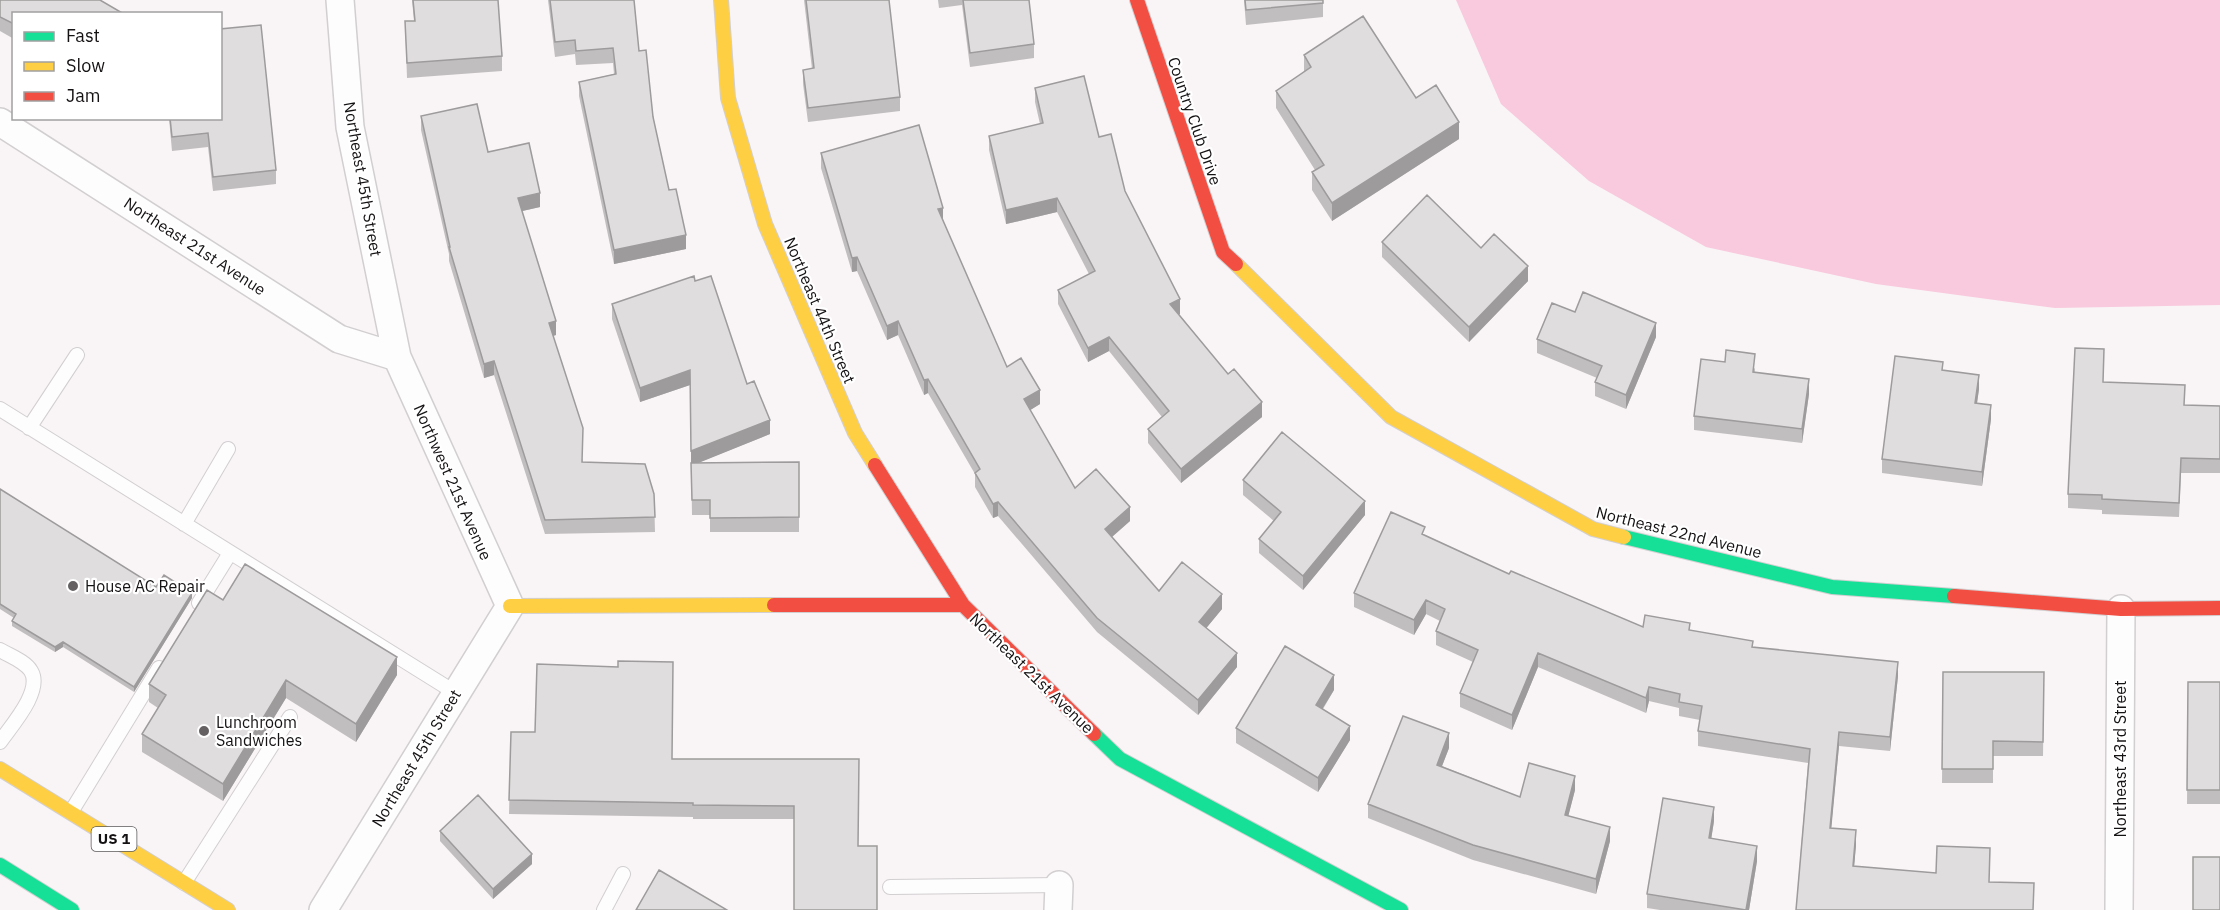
<svg xmlns="http://www.w3.org/2000/svg" width="2220" height="910" font-family="'IBM Plex Sans',sans-serif">
<style>
.green{fill:#f9c9dd}
.lines{fill:none;stroke-linecap:round;stroke-linejoin:round}
.lane-casing{stroke:#d2cfd1;stroke-width:16}
.street-casing{stroke:#d2cfd1;stroke-width:30}
.fast-casing{stroke:#d2cfd1;stroke-width:16}
.slow-casing{stroke:#d2cfd1;stroke-width:16}
.jam-casing{stroke:#d2cfd1;stroke-width:16}
.lane{stroke:#fefdfe;stroke-width:14}
.street{stroke:#fefdfe;stroke-width:27}
.fast{stroke:#16e098;stroke-width:14}
.slow{stroke:#ffcf43;stroke-width:14}
.jam{stroke:#f24e42;stroke-width:14}
.wall{fill:#c1bebf}
.shaded-wall{fill:#9d9b9b}
.building{fill:#e0ddde;stroke:#9d9b9b;stroke-width:1.5}
.poi-dot{fill:#656162;stroke:#fff;stroke-width:2}
.labels{text-anchor:middle;stroke-width:4.5;stroke-linejoin:round;paint-order:stroke}
.shield{fill:#fff;stroke:#5b595a;stroke-width:1.5}
.shield-label{font-size:15px;font-weight:bold;fill:#151213}
.street-label{font-size:16px;fill:#151213;stroke:#fff}
.poi-label{font-size:16px;fill:#151213;stroke:#fff;text-anchor:start}
</style>
<rect width="100%" height="100%" fill="#f9f4f6"/>
<path class="green" d="M1456 0H2220V305L2055 308 1876 284 1706 247 1589 181 1501 104Z"/>
<g class="lines">
<defs>
<path id="lane" d="M0 409 456 693
M29 428 77 355
M184 524 228 449
M199 603 230 553
M0 650C10 656 25 661 31 671 43 691 11 726 0 742
M71 812 159 668
M184 883 290 717
M890 887 1059 885
M604 910 623 874"/>
<path id="street" d="M0 122 339 339 397 357
M323 910 510 606 397 357 350 127 340 0
M1058 910 1059 885
M2119 910 2121 609"/>
<path id="fast" d="M1624 537 1832 587 1954 596
M1094 734 1120 759 1401 910
M0 865 72 910"/>
<path id="slow" d="M721 0 728 98 765 224 855 433 875 465
M1236 264 1391 417 1593 529 1624 537
M510 606 774 605
M0 769 228 910"/>
<path id="jam" d="M1137 0 1223 252 1236 264
M875 465 963 605
M1954 596 2121 609 2220 608
M774 605H963L1094 734"/>
</defs>
<use href="#lane" class="lane-casing"/>
<use href="#street" class="street-casing"/>
<use href="#fast" class="fast-casing"/>
<use href="#slow" class="slow-casing"/>
<use href="#jam" class="jam-casing"/>
<use href="#lane" class="lane"/>
<use href="#street" class="street"/>
<use href="#fast" class="fast"/>
<use href="#slow" class="slow"/>
<use href="#jam" class="jam"/>
</g>
<path class="wall" d="M0 0 14 14V39L0 31Z
M412 0H498L502 56V71L407 78 405 21H414Z
M548 0H634L639 51 669 190 686 249 614 264 579 96V82L614 74 613 63 576 65 575 54 555 57Z
M804 0H889L900 97V111L808 122 803 84V70L812 69Z
M938 0H1029L1034 44V58L970 67 962 5 939 8Z
M1244 0H1323V17L1246 25Z
M1304 55 1416 98 1459 139 1332 221 1312 190V172L1315 170 1276 108V91L1304 72Z
M1035 88 1099 137 1125 191 1180 314H1179L1262 417 1181 483 1148 443V429L1162 417 1109 351 1088 362 1058 304V290L1089 274 1057 212 1006 224 989 150V136L1040 124 1035 102Z
M421 116 488 152 540 207 522 211 556 335 553 336 583 462 654 494 655 532 545 534 494 375 484 378 449 261V254L421 130Z
M169 118H220L276 170V184L213 191 208 147 172 151Z
M821 153 943 221 1007 367 1040 404 1030 410 1075 488 1130 521 1112 537 1159 591 1222 609 1206 628 1237 667 1198 715 1097 632 998 516 993 518 975 487V474L928 393 924 395 898 335 887 340 857 271 852 272 821 168Z
M1382 242 1481 248 1528 281 1469 342 1382 257Z
M695 281 747 384 770 434 697 463 799 462V532H710V515H692L690 385 640 402 612 319V304Z
M1575 312 1656 337 1626 409 1595 396V382L1597 378 1537 353V339Z
M2104 363 2103 382 2184 405 2220 406V473H2181L2179 517 2102 514V510L2068 508V494Z
M1755 368V372L1809 394 1802 443 1694 430V416Z
M1943 371 1979 389 1977 403 1991 419 1982 486 1882 473V459Z
M1243 480 1365 515 1303 590 1259 553V539L1274 521 1243 495Z
M0 489 156 587 192 598 134 692 63 647 55 652 12 626V621L14 618 0 609Z
M1425 535 1509 574 1643 627 1690 630 1753 647 1898 676 1890 751 1839 746 1831 828 1856 845 1854 866 1936 873 1990 848 1989 882 2034 883 2033 910H1796L1808 763 1698 746V731L1700 720 1679 716V708L1649 701 1646 713 1538 667 1512 730 1460 707V693L1473 662 1436 645V631L1440 621 1426 614 1414 635 1354 607V593Z
M223 600 397 675 356 742 286 698 223 801 142 752V734L158 708 149 702V684Z
M618 667 672 759H859L858 846 877 910 794 819H693V817L509 814 511 732H535Z
M1943 672H2044L2043 756H1993V783H1942Z
M2188 682H2220V804H2187Z
M1334 690 1323 709 1350 740 1318 792 1236 743V728Z
M1449 748 1442 766 1520 797 1575 790 1568 816 1610 841 1596 894 1473 860 1368 818V804Z
M1714 821 1711 839 1757 861 1749 910H1660L1647 908V894Z
M440 831 532 864 493 899 440 841Z"/>
<path class="shaded-wall" d="M1459 122V139L1332 221V203Z
M540 193V207L518 212V198Z
M1057 198V212L1006 224V210Z
M943 208V222L938 209Z
M686 235V249L614 264V250Z
M857 257V271L852 272V258Z
M1528 266V281L1469 342V327Z
M1180 299V314L1170 319V304Z
M556 321V335L549 337V323Z
M898 321V335L887 340V326Z
M1656 323V337L1626 409V395Z
M1109 337V351L1088 362V348Z
M494 361V375L484 378V364Z
M690 370V385L640 402V388Z
M1979 375V389L1975 417V403Z
M928 379V393L924 395V380Z
M1809 379V394L1802 443V429Z
M1040 390V404L1024 414V399Z
M1262 402V417L1181 483V469Z
M1991 405V419L1982 486V472Z
M770 420V434L691 466V451Z
M1365 501V515L1303 590V576Z
M998 502V516L993 518V504Z
M1130 507V521L1105 543V529Z
M192 593V598L134 692V687Z
M1222 594V609L1199 637V622Z
M1426 600V614L1414 635V620Z
M63 642V647L55 652V647Z
M1237 653V667L1198 715V700Z
M1538 653V667L1512 730V715Z
M397 657V675L356 742V724Z
M1898 662V676L1890 751V737Z
M1334 675V690L1316 719V705Z
M286 680V698L223 801V784Z
M1649 687V701L1646 713V698Z
M1350 726V740L1318 792V778Z
M1839 732V746L1830 843V828Z
M1449 733V748L1437 779V765Z
M1575 776V790L1565 829V815Z
M1714 807V821L1709 853V838Z
M1610 827V841L1596 894V879Z
M1856 830V845L1853 880V866Z
M1757 846V861L1749 910H1746Z
M532 854V864L493 899V889Z"/>
<path class="building" d="M0 0H100L124 14H14V24L0 17Z
M413 0H498L502 56 407 63 405 21H415Z
M550 0H634L639 51 646 50 653 117 669 190 676 189 686 235 614 250 579 82 616 74 613 48 576 51 575 40 555 42Z
M806 0H889L900 97 808 108 803 70 814 68Z
M963 0H1029L1034 44 970 53Z
M1245 0H1323V3L1246 10Z
M1363 16 1416 98 1436 85 1459 122 1332 203 1312 172 1324 165 1276 91 1311 67 1304 55Z
M261 25 276 170 213 177 208 133 172 137 170 118H220V29Z
M1084 76 1099 137 1111 134 1125 191 1180 299 1170 304 1228 374 1234 369 1262 402 1181 469 1148 429 1169 411 1109 337 1088 348 1058 290 1095 271 1057 198 1006 210 989 136 1043 123 1035 88Z
M477 104 488 152 529 143 540 193 518 198 556 321 549 323 583 428 582 462 645 464 654 494 655 517 545 520 494 361 484 364 449 247H450L421 116Z
M919 125 943 208 938 209 1007 367 1021 358 1040 390 1024 399 1075 488 1096 469 1130 507 1105 529 1159 591 1182 562 1222 594 1199 622 1237 653 1198 700 1097 618 998 502 993 504 975 473 980 469 928 379 924 380 898 321 887 326 857 257 852 258 821 153Z
M1427 195 1481 248 1494 234 1528 266 1469 327 1382 242Z
M694 276 695 281 711 276 747 384 754 381 770 420 691 451 690 370 640 388 612 304Z
M1583 292 1656 323 1626 395 1595 382 1602 366 1537 339 1552 303 1575 312Z
M2075 348 2104 349 2103 382 2185 385 2184 405 2220 406V459L2181 458 2179 503 2102 499V495L2068 494Z
M1726 350 1755 354 1753 372 1809 379 1802 429 1694 416 1701 359 1725 362Z
M1895 356 1943 362 1942 370 1979 375 1975 403 1991 405 1982 472 1882 459Z
M1282 432 1365 501 1303 576 1259 539 1281 512 1243 480Z
M799 462V517L710 518V500H692L691 463Z
M0 489 156 587 164 575 192 593 134 687 63 642 55 647 12 621 16 614 0 604Z
M1391 512 1425 527 1422 534 1509 574 1511 571 1643 627 1645 615 1690 623 1689 630 1753 641 1752 647 1898 662 1890 737 1839 732 1830 828 1856 830 1853 866 1936 873 1937 846 1990 848 1989 882 2034 883 2033 910H1796L1810 749 1698 731 1702 706 1679 702 1680 694 1649 687 1646 698 1538 653 1512 715 1460 693 1478 650 1436 631 1445 609 1426 600 1414 620 1354 593Z
M245 564 397 657 356 724 286 680 223 784 142 734 166 695 149 684 207 590 223 600Z
M1285 646 1334 675 1316 705 1350 726 1318 778 1236 728Z
M618 661 673 662 672 759H859L858 846H877V910H794V806L693 805V803L509 800 511 732H535L537 664 618 667Z
M1943 672H2044L2043 742 1993 741V769H1942Z
M2188 682H2220V790H2187Z
M1403 716 1449 733 1437 765 1520 797 1529 763 1575 776 1565 815 1610 827 1596 879 1473 845 1368 804Z
M478 795 532 854 493 889 440 831Z
M1663 798 1714 807 1709 838 1757 846 1746 910 1647 894Z
M2193 857H2220V910H2193Z
M659 870 727 910H636Z"/>
<g class="poi-dot">
<circle cx="73" cy="586" r="6"/>
<circle cx="204" cy="731" r="6"/>
</g>
<g class="labels">
<rect class="shield" x="91.5" y="827" width="45" height="24" rx="4.5"/>
<g class="shield-label">
<text x="114" y="844">US 1</text>
</g>
<g class="street-label">
<text transform="translate(1195 121) rotate(71)" y="6">Country Club Drive</text>
<text transform="translate(363 179) rotate(80)" y="6">Northeast 45th Street</text>
<text transform="translate(195 246) rotate(33)" y="6">Northeast 21st Avenue</text>
<text transform="translate(820 310) rotate(67)" y="6">Northeast 44th Street</text>
<text transform="translate(453 482) rotate(66)" y="6">Northwest 21st Avenue</text>
<text transform="translate(1679 532) rotate(14)" y="6">Northeast 22nd Avenue</text>
<text transform="translate(1032 673) rotate(44)" y="6">Northeast 21st Avenue</text>
<text transform="translate(416 758) rotate(-59)" y="6">Northeast 45th Street</text>
<text transform="translate(2120 759) rotate(-90)" y="6">Northeast 43rd Street</text>
</g>
<g class="poi-label">
<text x="85" y="592">House AC Repair</text>
<text x="216" y="728">Lunchroom<tspan x="216" dy="18">Sandwiches</tspan></text>
</g>
</g>
<rect x="12" y="12" width="210" height="108" fill="#ffffff" stroke="#a1a0a1" stroke-width="1.5"/>
<rect x="24" y="32" width="30" height="9" fill="#16e098" stroke="#a1a0a1" stroke-width="1.5"/>
<text x="66" y="42" font-size="18" fill="#151213">Fast</text>
<rect x="24" y="62" width="30" height="9" fill="#ffcf43" stroke="#a1a0a1" stroke-width="1.5"/>
<text x="66" y="72" font-size="18" fill="#151213">Slow</text>
<rect x="24" y="92" width="30" height="9" fill="#f24e42" stroke="#a1a0a1" stroke-width="1.5"/>
<text x="66" y="102" font-size="18" fill="#151213">Jam</text>
</svg>
